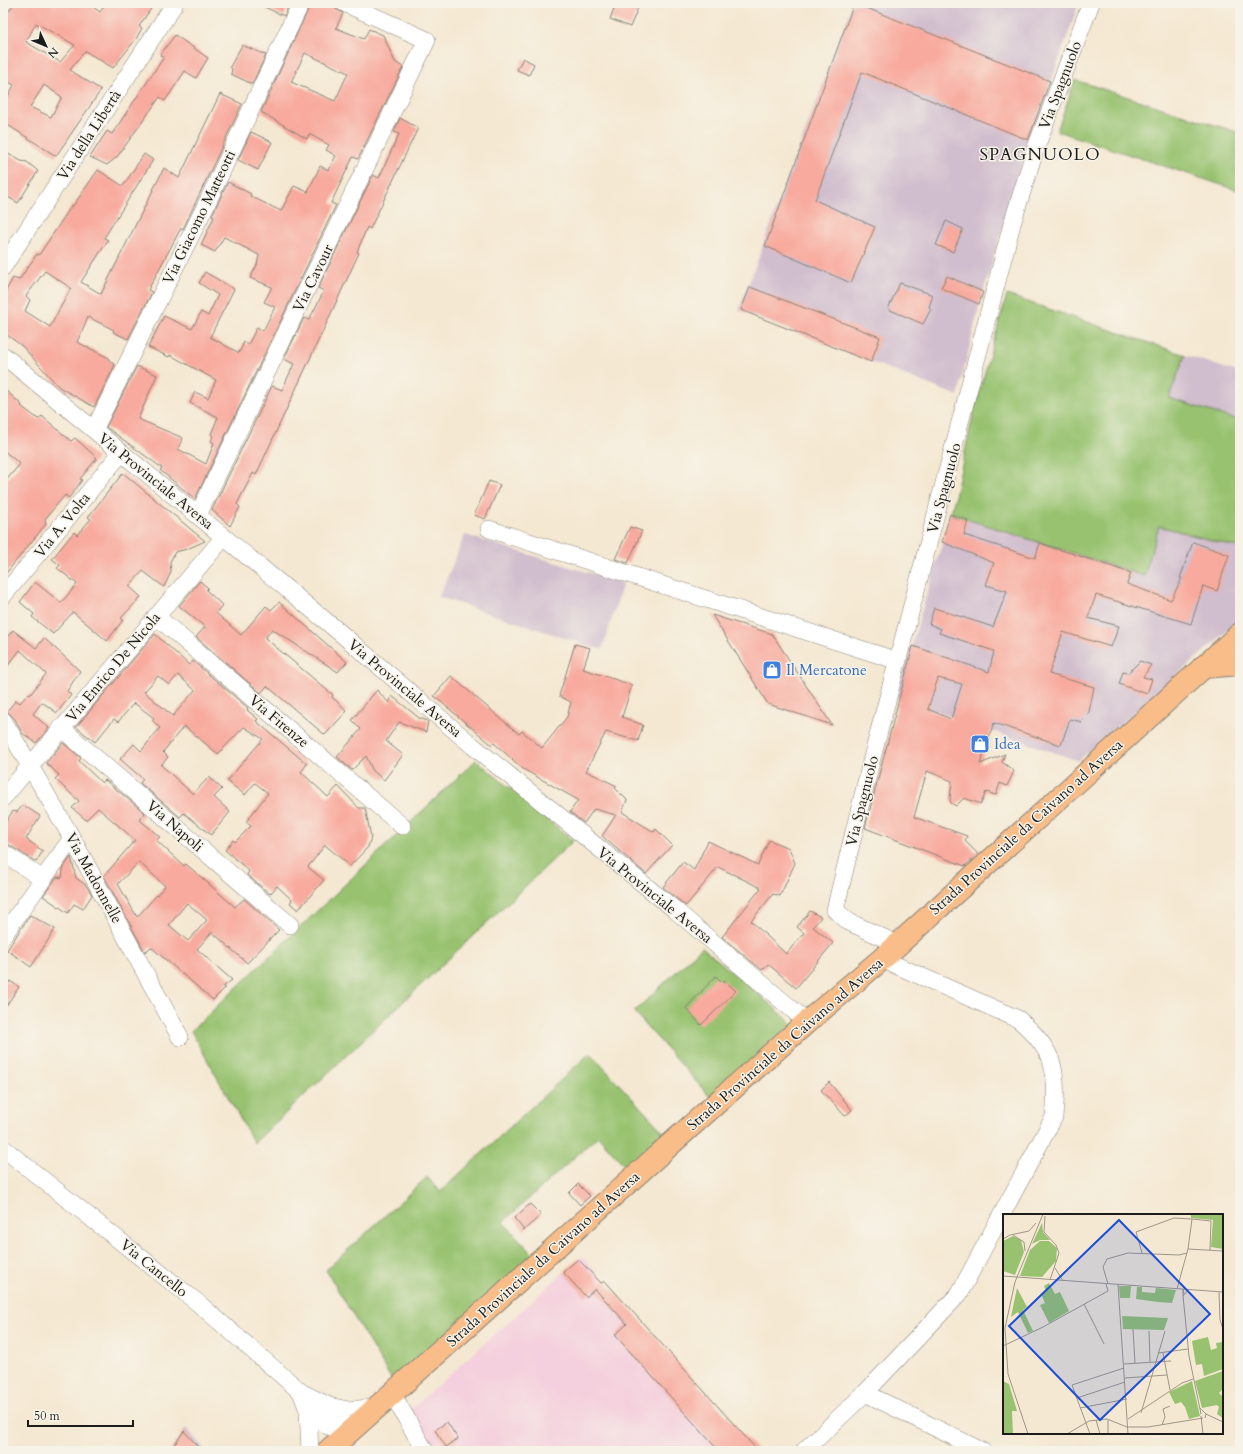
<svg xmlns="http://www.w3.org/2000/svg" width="1243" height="1454" font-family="Cardo,serif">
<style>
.built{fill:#f4cfdd}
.industrial{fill:#d0bdcd}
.green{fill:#98c26f;stroke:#5a6f46}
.building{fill:#f8aa9e;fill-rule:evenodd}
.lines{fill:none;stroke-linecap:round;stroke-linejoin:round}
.minor-casing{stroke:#888277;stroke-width:18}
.major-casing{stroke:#888277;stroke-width:24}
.highway-casing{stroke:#888277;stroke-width:24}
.minor{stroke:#fff;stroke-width:17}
.major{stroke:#f8bd89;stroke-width:22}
.highway{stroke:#f8bd89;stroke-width:22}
.labels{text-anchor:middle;stroke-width:3;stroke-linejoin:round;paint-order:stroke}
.street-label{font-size:15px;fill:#1c1c1c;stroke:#f7f3e8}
.shop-label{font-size:15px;fill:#366cbe;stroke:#f7f3e8;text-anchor:start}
.quarter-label{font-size:17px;letter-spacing:1px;fill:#1c1c1c;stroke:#f7f3e8}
.inset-road{fill:none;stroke:#9e9689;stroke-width:1}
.view{fill:#1d4ed8;fill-opacity:0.15;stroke:#1d4ed8;stroke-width:2}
.inset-edge{fill:none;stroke:#1c1c1c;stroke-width:2}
</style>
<rect width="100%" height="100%" fill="#f7f3e8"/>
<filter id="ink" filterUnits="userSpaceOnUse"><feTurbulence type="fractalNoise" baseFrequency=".025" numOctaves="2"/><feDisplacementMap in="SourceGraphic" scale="8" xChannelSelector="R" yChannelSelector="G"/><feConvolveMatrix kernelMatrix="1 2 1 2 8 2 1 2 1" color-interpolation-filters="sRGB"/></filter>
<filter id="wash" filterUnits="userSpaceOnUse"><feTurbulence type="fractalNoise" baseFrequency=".012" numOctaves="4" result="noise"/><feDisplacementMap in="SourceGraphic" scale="16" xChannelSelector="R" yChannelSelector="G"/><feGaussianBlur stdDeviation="0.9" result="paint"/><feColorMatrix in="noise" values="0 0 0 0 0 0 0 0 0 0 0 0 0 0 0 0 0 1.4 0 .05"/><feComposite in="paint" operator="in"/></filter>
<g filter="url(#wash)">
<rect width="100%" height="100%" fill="#f4e8d2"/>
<path class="built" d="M582 1256 757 1451H433L409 1411Z"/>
<path class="industrial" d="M853 3H1079L1025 154 980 302 958 396 739 310Z
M1185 355 1240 373V421L1169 398Z
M951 514 1144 576 1159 526 1240 548V620L1078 761 896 697Z
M465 535 623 583 602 650 439 597Z
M186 1428 206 1451H170Z"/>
<path class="green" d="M1075 80 1240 133V191L1057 131Z
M1007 295 1185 355 1169 398 1240 421V479L1238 486 1240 487V548L1159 526 1144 576 951 514 975 407Z
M476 760 573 841 254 1143 191 1031Z
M702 947 791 1022 792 1026 711 1098 634 1012Z
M590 1053 667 1136 628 1169 598 1136 503 1222 533 1254 393 1382 326 1270 427 1177 440 1192Z"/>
<g id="blocks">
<path class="building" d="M15 3H88L100 12 106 3H155L139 26 142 28 136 39 113 68 85 51 70 70 101 90 56 156 3 122V106L14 85 3 79V18ZM36 23 75 45 60 62 26 42ZM44 85 62 97 51 117 30 107Z
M256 3H290L284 16Z
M311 3H325L335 6 336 9 343 13 336 28 364 39 369 29 383 35 395 62 403 67 358 159 353 157 331 203 336 205 195 499 160 470 162 468 106 427 137 366 157 375 138 419 183 438 178 449 206 464 214 443 211 441 213 436 211 434 218 417 190 403 195 392 208 398 216 380 170 355 169 357 148 347 164 316 192 329 201 312 208 316 218 295 199 283 205 272 234 289 210 337 239 353 244 342 248 345 257 327 263 331 275 307 264 302 272 287 250 278 257 265 259 255 224 237 215 252 201 245 214 217 212 215 228 182 251 194 250 196 281 211 294 186 308 192 320 166 328 170 336 156 326 150 329 145 309 134 307 139 261 112ZM305 53 348 73 335 101 291 82Z
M616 3H640L630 27 610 19Z
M854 3 1050 81 1028 140 862 72 815 200 875 227 851 283 765 246Z
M175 35 208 58 196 78 185 71 165 101 160 97 117 157 107 165 90 157 107 131 112 134 164 57 160 55Z
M242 45 266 55 252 84 231 74 232 69 230 67Z
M523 58 534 64 529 75 517 70Z
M220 94 242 104 183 229 181 228 148 290 152 292 128 339 113 332 114 330 88 317 77 342 109 358 108 359 115 365 94 407 59 387 22 346 3 332V296L13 278 19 280 37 254 39 255 72 205 73 206 98 170 123 186 144 154 153 160 104 238 108 240 81 282 101 294 164 168 179 178ZM45 271 71 288 50 327 25 311 30 300 26 296Z
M400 118 418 128 370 229 367 227 357 252 359 253 256 475 253 473 237 504 240 507 230 526 212 510 272 386 282 390 294 364 284 359 304 318 309 320 324 291 318 288 373 175 379 178 399 134 394 132Z
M251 132 272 142 258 170 238 160Z
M3 151 21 161 27 162 38 171 18 203 3 194Z
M946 221 963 229 953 252 936 245Z
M947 276 983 292 979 304 941 288Z
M900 283 933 295 929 307 931 309 923 324 888 309Z
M750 287 880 337 871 362 741 310Z
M3 388 22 405 21 406 38 419 42 416 71 441 75 438 97 458 80 479 82 480 69 498 65 495 45 519 46 524 3 577V484L20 464 3 450Z
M123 473 205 541 187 549 175 552 170 562 171 572 164 587 143 571 129 586 141 597 121 618 123 620 107 641 73 612 53 634 32 617 34 614 20 602 35 582 61 603 77 584 57 568 60 565 52 559 74 532 77 535 91 519 88 517Z
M489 481 500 485 485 519 474 515Z
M950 514 968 520 964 535 1035 558 1040 543 1131 573 1127 584 1171 600 1182 578H1180L1193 542 1229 555 1217 591 1203 586 1191 624 1096 595 1088 618 1119 626 1111 647 1063 632 1049 674 1094 687 1089 712 1082 722 1070 719 1061 745 994 723 980 764 1005 754 1002 762 1014 771 1007 786 1000 783 996 795 986 792 981 804 964 798 956 806 951 803 950 799 952 781 927 771 914 817 967 836 965 841 978 854 965 866 865 828 913 646 989 672 994 651 939 633 941 629 929 624 934 608 993 627 1007 591 986 585 994 563 942 542ZM938 678 962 684 951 719 928 709Z
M630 527 642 531 628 563 615 559Z
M200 581 208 588 206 590 222 605 216 613 241 635 266 606 271 610 279 602 347 662 338 672 272 629 265 638 333 695 332 697 347 711 325 735 267 686 261 693 196 637 205 627 179 606Z
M712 615 772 634 832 725 768 704Z
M13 630 36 648 44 638 80 671 67 691 71 695 57 713 42 702 33 714 49 728 36 743 22 733 15 719 7 711 16 700 20 703 28 694 30 695 46 674 20 650 3 672V642Z
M155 634 189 665 193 661 248 708 247 710 258 719 256 721 307 764 301 772 328 797 338 786 359 808H365L371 837 368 847 350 866 325 845 308 867 324 880 298 910 290 903 292 900 277 886 270 894 247 875 249 871 225 850 233 840 235 842 251 826 246 822 268 793 255 783 245 795 227 781 263 739 244 727 218 754 184 726 163 752 168 757 161 765 193 794 209 777 222 789 214 797 230 812 211 835 184 813 180 817 140 783 143 779 120 759 134 744 141 751 160 728 152 720 154 718 134 703 118 722 114 719 95 742 76 727ZM178 675 195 690 173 716 144 692 158 676 169 685Z
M575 644 590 648 583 669 632 685 622 717 643 725 638 741 606 732 586 771 617 786 615 788 627 800 622 812 654 832 656 829 672 845 646 874 602 836 616 815 594 809 584 823 570 812 578 800 523 769 494 743 492 745 434 696 451 676 519 734 522 731 542 748 567 717 571 702 559 696Z
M1140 661 1151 665 1143 677 1152 679 1147 694 1119 684 1123 672 1128 673Z
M377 690 389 703 392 696 419 718 428 721 426 732 399 722 386 741 403 755 384 780 373 771 366 756 352 770 337 757 361 729 352 720Z
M63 743 81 758 79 761 102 783 105 780 145 813 140 820 160 837 156 840 184 866 186 864 235 907 244 899 279 930 247 963 212 932 197 949 232 980 223 987 225 988 213 1000 151 947 145 952 104 876 135 840 98 808 86 820 72 808 79 801 55 779 59 775 46 763ZM139 862 165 886 137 917 118 884ZM187 903 207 920 188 941 169 925Z
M23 805 40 816 26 839 43 851 36 862 3 841V826L13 811 17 812Z
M769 840 789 848 795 863 780 896 773 894 751 921 786 954 804 933 797 927 810 911 821 917 813 927 833 943 796 988 768 964 762 970 722 937 761 888 718 867 686 906 663 887 683 862 694 870 708 841 758 865Z
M71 857 76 878 86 885 92 895 83 909 74 904 68 913 43 896 57 877 62 878 63 868Z
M30 915 55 929 31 967 7 950Z
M716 976 722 982 724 980 736 991 701 1025 686 1008Z
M3 979 9 983 10 981 19 987 3 1010Z
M829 1082 852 1110 845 1116 821 1090Z
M578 1184 590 1196 580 1205 569 1193Z
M530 1204 541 1215 524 1230 514 1218Z
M578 1259 601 1283 605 1281 758 1451H719L615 1335 627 1324 595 1289 586 1297 563 1272Z
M447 1422 458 1439 446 1447 435 1430Z
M184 1431 194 1442 201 1451H170Z"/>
</g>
</g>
<g filter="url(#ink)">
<use href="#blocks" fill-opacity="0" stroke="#888277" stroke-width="1"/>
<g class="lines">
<defs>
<path id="minor" d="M3 267 175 3
M3 355 338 631 473 746 674 909 807 1022
M94 430 205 207 301 3
M198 515 427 40 344 3
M489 529 898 661
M3 596 121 453
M156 616 402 826
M3 720 72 838 180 1037
M61 728 290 925
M3 798 224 537
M3 853 43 879
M3 936 72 838
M897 944 849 922 835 910 872 758 1012 224 1035 150 1091 3
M3 1148 198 1303 301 1392
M865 1393 982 1451
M393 1395 425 1451
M329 1406 348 1410 380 1407
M308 1410 328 1426 349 1433 329 1406 301 1392 308 1410 310 1451
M804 1451 865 1393 959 1294 1054 1117C1059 1071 1054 1049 1018 1019L882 959"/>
<path id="major" d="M328 1451 807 1022 882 959 1240 634"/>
<path id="highway" d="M1203 667 1240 664"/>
</defs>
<use href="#minor" class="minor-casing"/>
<use href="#major" class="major-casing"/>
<use href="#highway" class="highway-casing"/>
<use href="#minor" class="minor"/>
<use href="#major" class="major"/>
<use href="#highway" class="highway"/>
</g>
</g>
<defs>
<symbol id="shop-square" viewBox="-11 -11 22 22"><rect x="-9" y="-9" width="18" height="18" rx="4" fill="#3f7fe0" stroke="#f7f3e8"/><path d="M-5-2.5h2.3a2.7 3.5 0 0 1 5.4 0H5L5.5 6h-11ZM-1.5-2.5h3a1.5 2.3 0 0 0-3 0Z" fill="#fff"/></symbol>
</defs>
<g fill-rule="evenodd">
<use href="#shop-square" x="761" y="659" width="22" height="22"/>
<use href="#shop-square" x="969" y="733" width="22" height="22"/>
</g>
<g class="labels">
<g class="street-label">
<text transform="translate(1060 85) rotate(-69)" y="5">Via Spagnuolo</text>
<text transform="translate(89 135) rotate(-57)" y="5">Via della Libertà</text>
<text transform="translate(199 217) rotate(-64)" y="5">Via Giacomo Matteotti</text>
<text transform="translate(313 278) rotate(-64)" y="5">Via Cavour</text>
<text transform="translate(156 481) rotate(39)" y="5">Via Provinciale Aversa</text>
<text transform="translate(944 488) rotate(-75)" y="5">Via Spagnuolo</text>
<text transform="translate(62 525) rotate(-51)" y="5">Via A. Volta</text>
<text transform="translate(113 667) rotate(-50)" y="5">Via Enrico De Nicola</text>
<text transform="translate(405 688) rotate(40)" y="5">Via Provinciale Aversa</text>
<text transform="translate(279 721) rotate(40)" y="5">Via Firenze</text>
<text transform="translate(862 801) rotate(-76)" y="5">Via Spagnuolo</text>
<text transform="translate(175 826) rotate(41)" y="5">Via Napoli</text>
<text transform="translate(1026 827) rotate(-42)" y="5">Strada Provinciale da Caivano ad Aversa</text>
<text transform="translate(94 878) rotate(61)" y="5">Via Madonnelle</text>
<text transform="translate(655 895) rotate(39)" y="5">Via Provinciale Aversa</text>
<text transform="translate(785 1044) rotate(-41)" y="5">Strada Provinciale da Caivano ad Aversa</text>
<text transform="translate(543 1259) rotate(-42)" y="5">Strada Provinciale da Caivano ad Aversa</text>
<text transform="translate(154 1268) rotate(39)" y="5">Via Cancello</text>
</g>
<g class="shop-label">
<text x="786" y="675">Il Mercatone</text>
<text x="994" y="749">Idea</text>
</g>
<g class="quarter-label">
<text x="1040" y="160">SPAGNUOLO</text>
</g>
</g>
<g transform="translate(1003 1214)">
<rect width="220" height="220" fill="#f4e8d2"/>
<path d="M188 0H220V35L208 33 210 6 188 4ZM39 9 40 18 47 26H37L29 30ZM10 22 18 26 21 38 12 61 0 57V27ZM37 27H46L54 34 53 47 39 63 17 62 27 36ZM46 69 52 80 57 78 66 97 46 109 37 91 42 89 38 80 43 77 41 72ZM116 72H128L127 84H117ZM134 73H139V78L152 79 153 74 173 76 169 89 155 88 133 85ZM14 74 24 93 20 96 30 117 25 119 15 98 8 103ZM119 102 165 104 161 116 120 115ZM205 123 208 136 214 134 213 129 220 128V155L201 162 199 150 193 151 189 127ZM220 157V175L216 179 220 183V204L214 200 216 193 214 191 199 194 192 167ZM0 167 6 170 14 197H9L10 220H0ZM189 167 197 202 186 205 182 193 178 188 172 190 166 178Z" fill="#98c26f"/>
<path class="inset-road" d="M42 2 41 18 53 31 56 39 47 66M189 5 208 7 207 36M10 21 21 28 22 37M0 25 7 21 26 17 33 9M185 35 220 37M139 39 133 18 171 4 189 5 185 35 174 75M52 54 60 67M0 62 220 78M105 70 100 53 104 45 125 39 176 41 184 39M115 71 125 220M216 78 217 106 220 115M181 80 180 75V82L185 76M180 82 186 142 198 200M81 90 101 130M130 115 132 149M146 117 147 148M0 132 40 113 105 77 103 70M155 139 185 135M160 139 167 176M121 150 168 147M122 164 164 161M74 184 122 168M77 194 124 185M197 194 203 200 202 204M138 199 162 117M203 200 220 208M198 202 200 220M125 205 179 169 190 165M93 206 97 220M105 206V220M159 211 162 203 160 195 167 192M25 220 5 160 2 114 12 68 40 0M64 220 86 207 104 205 124 213H145L200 204M87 220 69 171 121 154"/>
<path class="view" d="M116 6 207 100 97 206 6 112Z"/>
<rect width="220" height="220" class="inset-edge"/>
</g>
<rect width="1243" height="1454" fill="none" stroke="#f7f3e8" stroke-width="16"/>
<g transform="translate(46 46) rotate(134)" stroke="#f7f3e8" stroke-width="3" paint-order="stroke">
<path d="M0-3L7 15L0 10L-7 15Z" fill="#1c1c1c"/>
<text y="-6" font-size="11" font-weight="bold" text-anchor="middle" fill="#1c1c1c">N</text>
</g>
<path d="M28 1420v6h105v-6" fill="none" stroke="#1c1c1c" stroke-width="2"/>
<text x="34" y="1420" font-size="12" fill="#1c1c1c" stroke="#f7f3e8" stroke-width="3" paint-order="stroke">50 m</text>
</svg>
